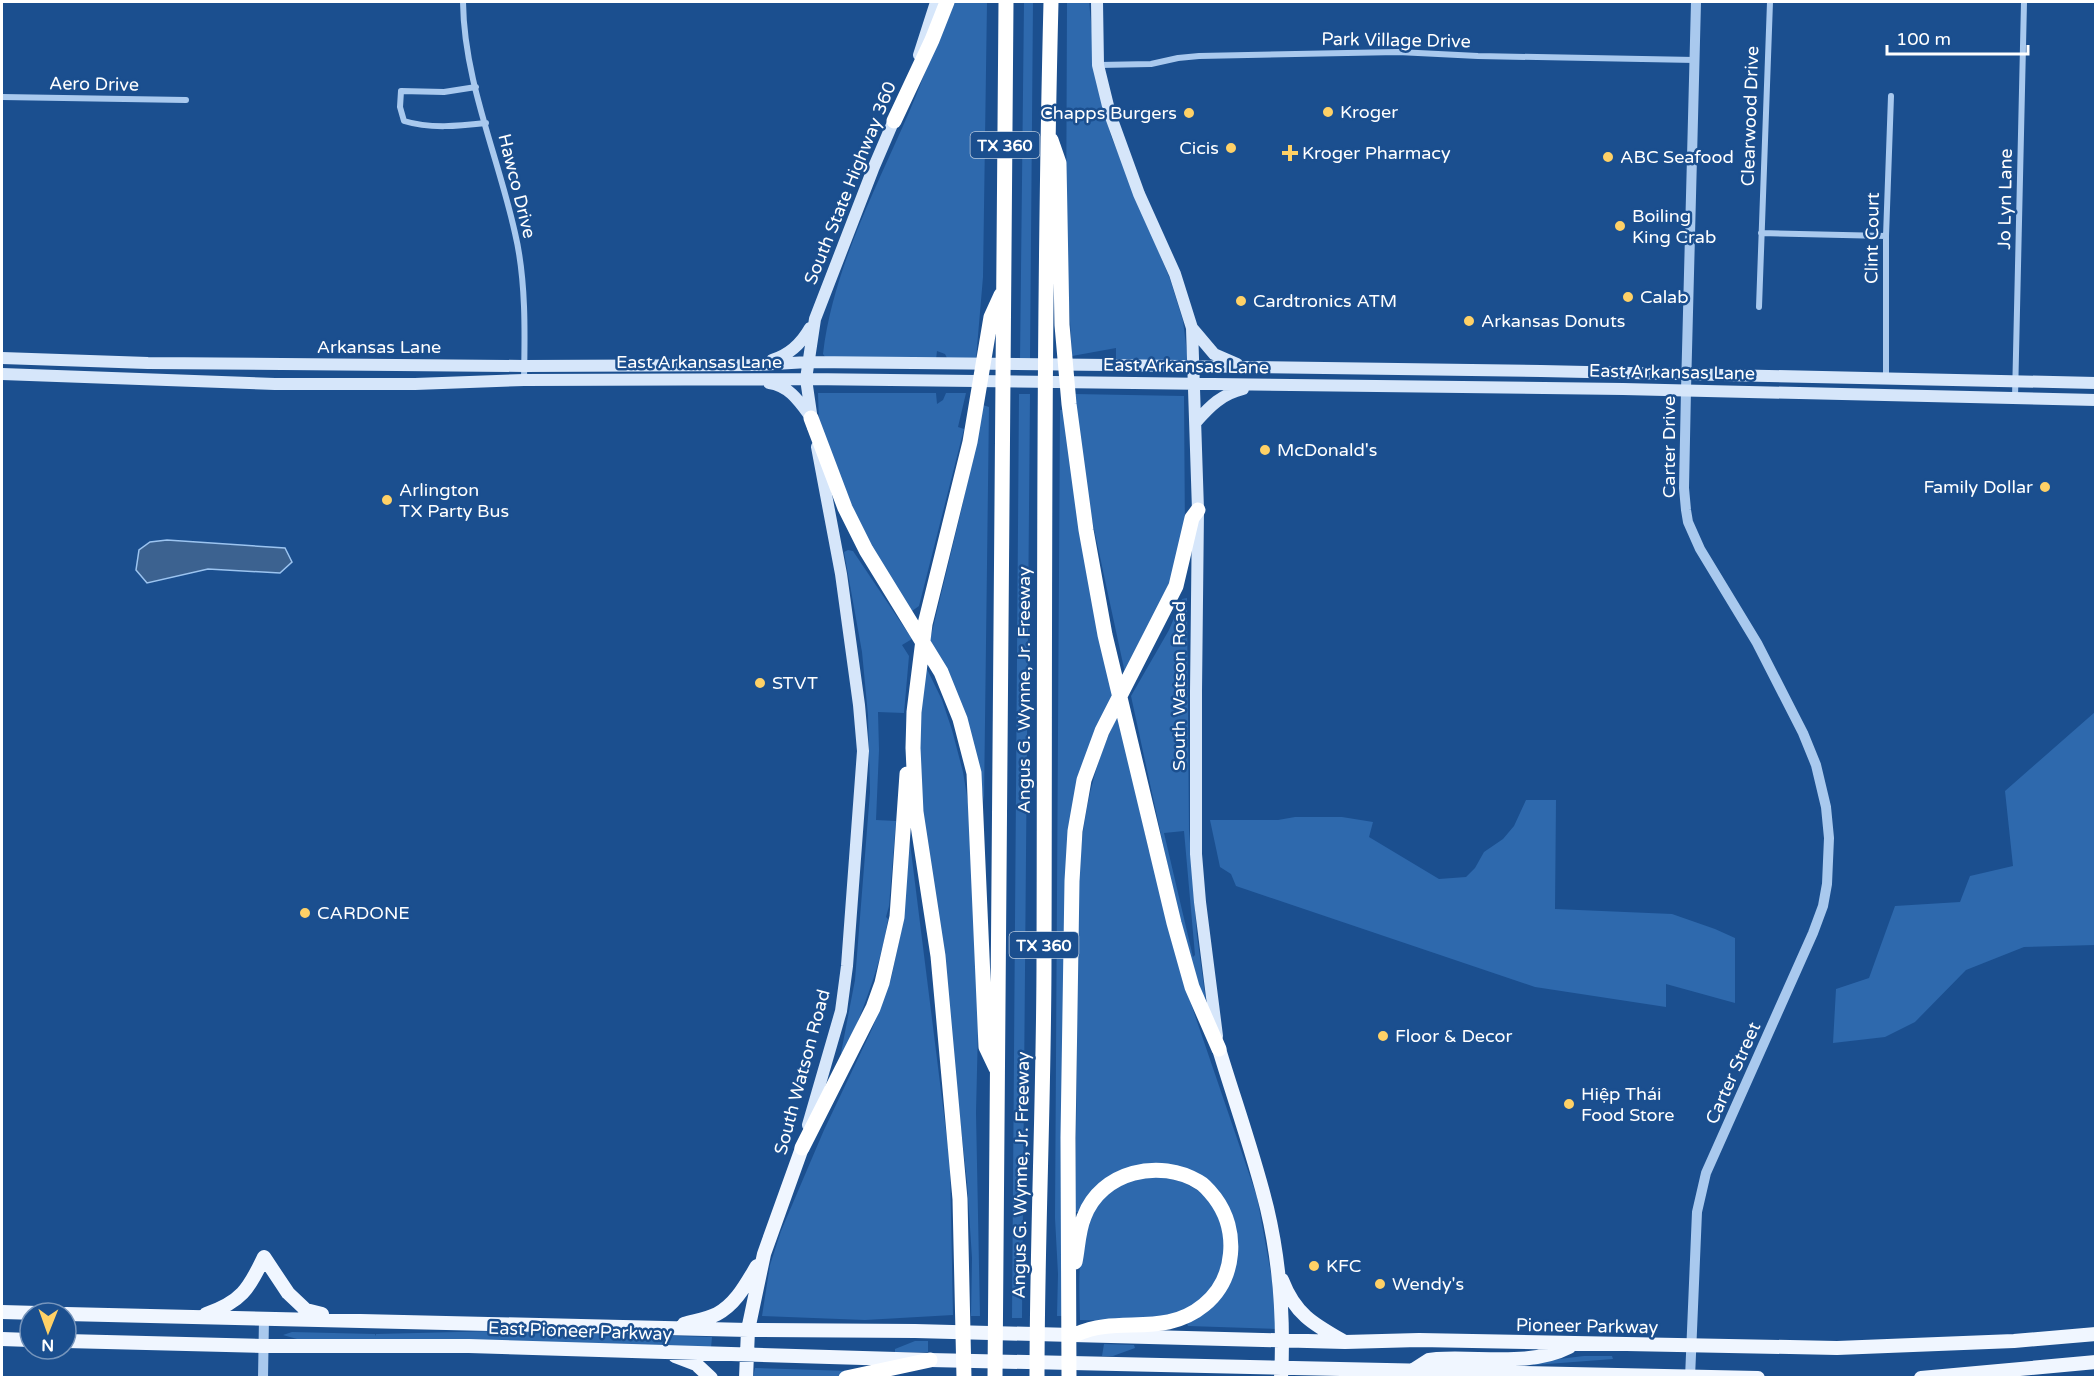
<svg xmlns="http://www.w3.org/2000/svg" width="2097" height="1379" font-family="'Varela Round',sans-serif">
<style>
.green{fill:#2e69ad;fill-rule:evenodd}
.water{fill:#3c6290;stroke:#9cc4f0;stroke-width:1.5}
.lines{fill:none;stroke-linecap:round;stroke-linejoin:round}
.minor{stroke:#a9c9ee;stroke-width:6}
.tertiary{stroke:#a9c9ee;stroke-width:10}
.secondary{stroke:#d6e6fa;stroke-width:12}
.primary{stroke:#f0f6ff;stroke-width:14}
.motorway{stroke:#fff;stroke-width:15}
.poi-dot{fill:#ffd166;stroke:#1b4f8f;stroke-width:2}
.labels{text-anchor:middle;stroke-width:5;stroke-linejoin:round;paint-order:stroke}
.shield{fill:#1b4f8f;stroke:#bbcadd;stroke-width:1.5}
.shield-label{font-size:16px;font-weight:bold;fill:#fff}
.street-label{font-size:18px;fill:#fff;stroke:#1b4f8f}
.poi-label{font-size:18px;fill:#fff;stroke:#1b4f8f;text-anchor:start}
</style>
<rect width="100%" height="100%" fill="#1b4f8f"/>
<path class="green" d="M949 2H987L983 277 976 359 947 358 945 354 937 351 936 360 826 358 823 354C832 275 871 198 903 126 921 86 936 44 949 2Z
M1024 2H1033L1030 359 1020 360Z
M1067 2H1089L1097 80 1111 136 1170 279 1183 321 1188 361H1116V348L1072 356 1066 250Z
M818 393H936L937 404 943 400 946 393H966L958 427 964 429 919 606 912 611 860 533 819 423Z
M1019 394H1030L1022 1318H1012Z
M1074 394 1184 396 1185 535 1179 565 1125 673 1086 492Z
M983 405 989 407 984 802 981 783 930 640 962 507Z
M1060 410H1064L1114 699 1074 803 1063 1316H1057L1058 1274 1055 1218Z
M848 550 853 551 912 639 902 645 909 656 904 713 878 712 879 750 876 820 896 821 889 906 886 917 888 919C881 967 862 1010 845 1055L841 1053 855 980 870 792 868 715 862 652 844 552Z
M1187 598 1189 830 1197 936 1208 1016 1181 927 1131 696 1169 630 1182 599ZM1184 831 1195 955 1193 957 1164 833Z
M926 667 942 700 952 730 963 772 969 808 979 986 976 1113 980 1316H971L972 1258 967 1182 949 1021 920 792V719Z
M2095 712V945L2024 947 1966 970 1915 1022 1885 1037 1833 1043 1836 989 1869 978 1895 906 1960 902 1970 876 2013 866 2005 791Z
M1118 715 1149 851H1153L1189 998 1257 1197 1272 1279 1276 1329 1188 1326 1187 1323 1236 1263 1210 1186 1133 1169 1082 1212H1075C1076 1140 1077 1069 1077 997 1078 898 1072 806 1118 715Z
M1526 800H1556L1555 909 1672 914 1715 929 1735 938V1003L1666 984V1007L1535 987 1236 886 1231 874 1220 867 1210 820H1278L1295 817H1342L1373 822 1369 837 1439 879 1466 877 1475 868 1484 852 1503 839 1514 826Z
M910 843 950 1163 953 1315 865 1320 762 1316 770 1265 781 1231 824 1130 872 1029 891 979 902 927Z
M1157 1176 1183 1182 1199 1191 1208 1199 1223 1222 1224 1268 1205 1301 1171 1317 1117 1321 1080 1320C1079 1276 1074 1214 1116 1187 1128 1179 1143 1178 1157 1176Z
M499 1331 712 1337 711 1348 297 1339 283 1335 292 1332 375 1334V1336L376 1334Z
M915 1341H928V1352H895V1349Z
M1104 1344 1134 1345 1135 1348 1113 1356H1102Z
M1584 1356H1612L1613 1359 1534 1365V1362Z
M755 1368 849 1371 841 1377 753 1378Z"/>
<path class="water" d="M167 540 285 548 292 562 280 573 208 569 147 583 136 570 139 550 150 542Z"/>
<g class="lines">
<path class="minor" d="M463 2C464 81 498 156 515 233 526 279 525 333 524 380
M1099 65 1151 64 1178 58 1199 56 1398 52 1478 56 1695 60
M476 87 444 92 401 91 400 107 404 121C430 129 459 126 486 123
M2 97 186 100
M1761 233 1886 236
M1759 307 1770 2
M1886 379V236L1891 96
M2015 398 2024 2"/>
<path class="tertiary" d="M263 1378 264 1318
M1690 1378 1697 1212 1706 1173 1813 933 1823 906 1827 884 1829 838 1826 807 1816 765 1803 733 1757 643 1700 549 1688 522 1686 510 1684 488 1686 390 1696 2"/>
<path class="secondary" d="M1097 2 1098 65 1110 114 1139 194 1175 274 1192 328 1198 510 1196 691V854L1200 902 1217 1036
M919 55 936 2
M1192 328 1214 354 1237 364
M2 358 148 363 524 366 757 365 808 362 1107 365 1541 371 2096 383
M772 360C789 355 801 344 810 328
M2 374 275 384H415L524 380 806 379 1623 389 2096 400
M769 383C788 385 799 401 810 416
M1196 422C1210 406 1222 394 1243 389
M813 427 806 379 815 319 873 169 897 113
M808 1125 841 1011 847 966 863 751 859 705 841 574 817 447"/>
<path class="primary" d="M1219 1049C1235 1102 1254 1155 1267 1208 1280 1263 1284 1321 1281 1378
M1282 1280C1295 1314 1313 1324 1343 1341
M2 1312 38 1313
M66 1314 748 1330 915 1331 1345 1342 1419 1340 1837 1348 2014 1341 2096 1334
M206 1314C241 1302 249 1289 264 1257L288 1293 306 1310 322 1314
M684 1324C694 1321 707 1319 717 1314 736 1304 746 1284 757 1266
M2 1339 30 1340
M66 1341 263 1346H469L930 1360 1758 1378
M675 1356 696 1364 711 1378
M1415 1369 1429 1360 1437 1359C1479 1356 1530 1367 1569 1347
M746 1378 748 1330 764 1254 802 1148
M1921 1378 2096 1362"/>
<path class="motorway" d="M894 121 932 40 947 2
M1051 140 1059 163 1062 325 1069 404 1086 530 1105 635 1174 923 1192 987 1219 1049
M811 418 845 508 866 550 941 672 960 719 974 773 986 1047 996 1068
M802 1148 873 1008 882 983 897 917 907 774
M1075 1262C1078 1248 1078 1231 1084 1217 1101 1171 1160 1158 1199 1182 1205 1185 1211 1193 1215 1198 1239 1230 1236 1279 1204 1305 1164 1338 1119 1315 1077 1334
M846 1378 930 1360
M964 1378 960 1199 938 956 916 812 913 748 914 712 925 624 970 442 991 317 1001 295
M995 1378 1006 2
M1037 1378C1037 1237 1044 1096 1044 956 1045 638 1043 320 1051 2
M1069 1378 1068 1138 1072 881 1075 831 1084 780 1102 731 1176 586 1192 518 1198 510"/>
</g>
<g class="poi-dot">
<circle cx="1328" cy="112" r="6"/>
<circle cx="1189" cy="113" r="6"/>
<circle cx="1231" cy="148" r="6"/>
<path d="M1287 144h6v6h6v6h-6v6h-6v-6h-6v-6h6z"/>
<circle cx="1608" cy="157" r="6"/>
<circle cx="1620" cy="226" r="6"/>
<circle cx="1628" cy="297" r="6"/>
<circle cx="1241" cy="301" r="6"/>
<circle cx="1469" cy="321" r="6"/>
<circle cx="1265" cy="450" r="6"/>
<circle cx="2045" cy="487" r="6"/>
<circle cx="387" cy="500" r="6"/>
<circle cx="760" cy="683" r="6"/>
<circle cx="305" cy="913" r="6"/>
<circle cx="1383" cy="1036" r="6"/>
<circle cx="1569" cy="1104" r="6"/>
<circle cx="1314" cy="1266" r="6"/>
<circle cx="1380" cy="1284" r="6"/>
</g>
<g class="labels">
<g class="shield">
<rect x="970.5" y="132" width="69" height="26" rx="4.5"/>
<rect x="1009.5" y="932" width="69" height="26" rx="4.5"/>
</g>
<g class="shield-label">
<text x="1005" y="151">TX 360</text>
<text x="1044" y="951">TX 360</text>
</g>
<g class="street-label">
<text transform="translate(1396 40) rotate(1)" y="6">Park Village Drive</text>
<text transform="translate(94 84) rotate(1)" y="6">Aero Drive</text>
<text transform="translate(1750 116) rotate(-88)" y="6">Clearwood Drive</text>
<text transform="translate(850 183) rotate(-68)" y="6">South State Highway 360</text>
<text transform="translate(517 186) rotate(76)" y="6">Hawco Drive</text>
<text transform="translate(2005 199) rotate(-89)" y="6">Jo Lyn Lane</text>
<text transform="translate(1872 238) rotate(-89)" y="6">Clint Court</text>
<text x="379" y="353">Arkansas Lane</text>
<text x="699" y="368">East Arkansas Lane</text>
<text transform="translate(1186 366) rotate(1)" y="6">East Arkansas Lane</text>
<text transform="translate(1672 372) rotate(1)" y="6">East Arkansas Lane</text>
<text transform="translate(1669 447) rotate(-90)" y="6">Carter Drive</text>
<text transform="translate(1179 686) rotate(-90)" y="6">South Watson Road</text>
<text transform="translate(1024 690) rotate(-90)" y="6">Angus G. Wynne, Jr. Freeway</text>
<text transform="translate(802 1072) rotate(-75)" y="6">South Watson Road</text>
<text transform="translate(1733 1073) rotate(-66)" y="6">Carter Street</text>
<text transform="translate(1021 1175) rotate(-89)" y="6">Angus G. Wynne, Jr. Freeway</text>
<text transform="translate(1587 1326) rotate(1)" y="6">Pioneer Parkway</text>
<text transform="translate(580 1331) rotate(2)" y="6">East Pioneer Parkway</text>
</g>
<g class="poi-label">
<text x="1340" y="118">Kroger</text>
<text x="1177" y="119" text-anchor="end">Chapps Burgers</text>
<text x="1219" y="154" text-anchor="end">Cicis</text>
<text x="1302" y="159">Kroger Pharmacy</text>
<text x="1620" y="163">ABC Seafood</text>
<text x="1632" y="222">Boiling<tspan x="1632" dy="21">King Crab</tspan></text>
<text x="1640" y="303">Calab</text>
<text x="1253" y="307">Cardtronics ATM</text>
<text x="1481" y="327">Arkansas Donuts</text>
<text x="1277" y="456">McDonald's</text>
<text x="2033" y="493" text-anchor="end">Family Dollar</text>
<text x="399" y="496">Arlington<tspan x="399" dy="21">TX Party Bus</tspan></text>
<text x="772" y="689">STVT</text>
<text x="317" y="919">CARDONE</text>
<text x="1395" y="1042">Floor &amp; Decor</text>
<text x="1581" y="1100">Hiệp Thái<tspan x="1581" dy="21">Food Store</tspan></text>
<text x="1326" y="1272">KFC</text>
<text x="1392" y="1290">Wendy's</text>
</g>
</g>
<rect width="2097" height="1379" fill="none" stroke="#ffffff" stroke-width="6"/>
<g transform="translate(48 1331) rotate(181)"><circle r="28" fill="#1b4f8f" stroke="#7695bc" stroke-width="1.5"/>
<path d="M0-4.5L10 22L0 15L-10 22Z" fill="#ffd166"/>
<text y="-9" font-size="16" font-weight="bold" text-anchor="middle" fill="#ffffff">N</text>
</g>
<path d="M1887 45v9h141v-9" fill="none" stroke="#ffffff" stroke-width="3"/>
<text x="1896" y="45" font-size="18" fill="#ffffff" stroke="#1b4f8f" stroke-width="4.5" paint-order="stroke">100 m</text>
</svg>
